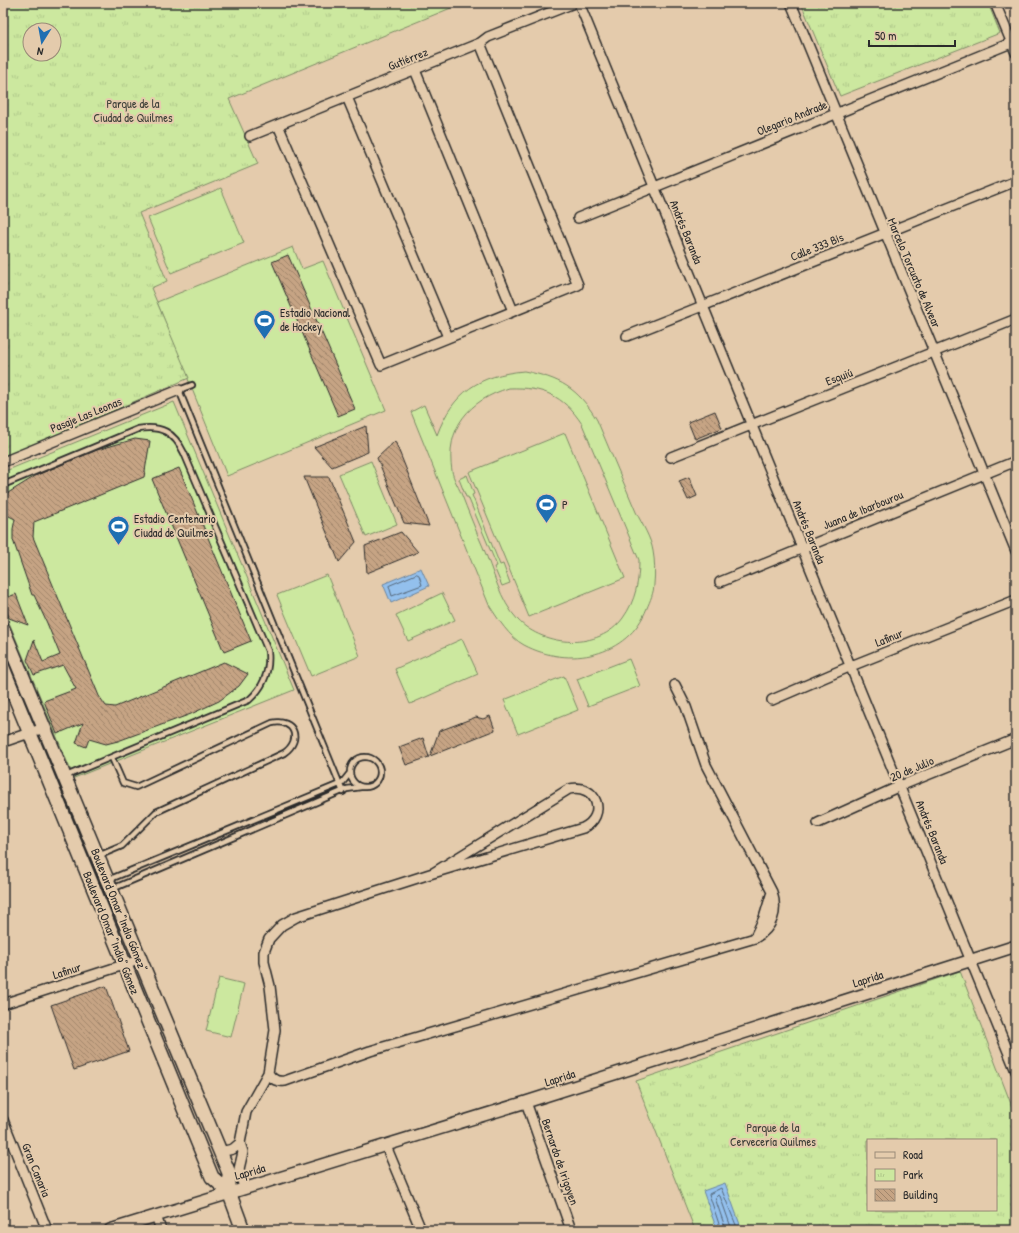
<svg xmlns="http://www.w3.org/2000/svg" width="1019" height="1233" font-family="'Patrick Hand',sans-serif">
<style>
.grass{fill:#cce89f;stroke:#7c8a65;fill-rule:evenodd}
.park{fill:url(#park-tufts);stroke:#7c8a65;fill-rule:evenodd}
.water{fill:#93c0ed;stroke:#69849f}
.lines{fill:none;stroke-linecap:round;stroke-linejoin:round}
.shore{stroke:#556779;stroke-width:1}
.building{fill:url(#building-back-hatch);stroke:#2b2b2b}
.service-casing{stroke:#2b2b2b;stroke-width:8}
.minor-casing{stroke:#2b2b2b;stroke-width:12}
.tertiary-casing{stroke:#2b2b2b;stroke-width:14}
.secondary-casing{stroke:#2b2b2b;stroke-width:16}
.service{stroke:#e4cbac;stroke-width:4.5}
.minor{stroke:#e4cbac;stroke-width:9}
.tertiary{stroke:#e4cbac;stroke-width:11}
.secondary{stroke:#e4cbac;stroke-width:13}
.labels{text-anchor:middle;stroke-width:4;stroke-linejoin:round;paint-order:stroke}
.street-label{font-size:12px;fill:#2b2b2b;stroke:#e4cbac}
.park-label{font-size:12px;fill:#3b3e37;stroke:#e4cbac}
.poi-label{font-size:12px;fill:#2b2b2b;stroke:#e4cbac;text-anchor:start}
</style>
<defs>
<pattern id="park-tufts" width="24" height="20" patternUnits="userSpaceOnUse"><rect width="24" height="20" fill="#cce89f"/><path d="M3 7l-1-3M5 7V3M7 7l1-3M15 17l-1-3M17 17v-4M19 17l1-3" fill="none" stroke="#afc789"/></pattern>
<pattern id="building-back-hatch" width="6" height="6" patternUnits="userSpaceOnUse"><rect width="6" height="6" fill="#c6a484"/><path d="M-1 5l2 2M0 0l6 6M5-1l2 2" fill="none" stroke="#a1866c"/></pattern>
</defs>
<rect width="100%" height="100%" fill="#e4cbac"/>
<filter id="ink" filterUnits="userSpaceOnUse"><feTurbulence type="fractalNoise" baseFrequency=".025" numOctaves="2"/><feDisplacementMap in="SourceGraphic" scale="8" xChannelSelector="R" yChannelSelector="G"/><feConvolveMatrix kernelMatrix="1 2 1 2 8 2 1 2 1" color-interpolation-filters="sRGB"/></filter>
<g filter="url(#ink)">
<path class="grass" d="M221 188 244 243 171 273 148 218Z
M293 247 302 269 323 261 386 410 227 476 157 302Z
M524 371C560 378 578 388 597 420 610 451 623 481 636 512 642 524 651 538 653 551 655 561 655 574 654 584 654 592 650 601 647 608 628 657 569 669 524 645 509 637 498 619 489 605L411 412 424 405 437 435C453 392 479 375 524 371ZM509 388C543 387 563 395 582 424L639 560C639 581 636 600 623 618 599 651 544 647 518 620 500 601 493 570 483 547 475 529 468 511 461 493 458 486 453 478 452 471 445 428 469 400 509 388Z
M174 402 294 690 74 778 3 608V472Z
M565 433 625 578 529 617 469 472Z
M371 461 397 524 366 537 339 474Z
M467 475 474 494 472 495 500 565 503 564 510 583 502 586 494 567 497 566 468 497H466L459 479Z
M327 575 360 656 311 676 277 595Z
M442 593 455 620 408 641 396 615Z
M462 639 478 674 410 704 395 669Z
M629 659 640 686 588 706 577 679Z
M564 676 578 710 518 734 504 700Z
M219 978 244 984 231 1037 206 1031Z"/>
<path class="park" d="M3 3H463L229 99 258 164 139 213 167 281 151 288 189 378 3 458ZM30 30H54V54H30Z
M801 3H988L1000 33 840 96Z
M960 971 1016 1117V1230H695L636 1081ZM868 1140H996V1210H868Z"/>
<path class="water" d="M421 568 429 586 391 603 383 584Z
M725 1183 742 1230H717L703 1191Z"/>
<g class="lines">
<path class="shore" d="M417 574 419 575 422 585 392 596 389 586Z
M721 1230 709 1194 721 1188 738 1230
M726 1230 715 1198 718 1195 720 1196 732 1230"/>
</g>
<path class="building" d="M288 255 355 409 338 416 272 262Z
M715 411 722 428 695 439 688 422Z
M366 426 368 452 332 467 314 447Z
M135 439 150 441 144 477 34 522 33 537 99 696 106 706 115 707 224 662 248 674 239 686 219 701 191 714 118 741 106 744 89 739 86 747 76 743 83 723 57 734 44 701 76 689 63 665 34 675 27 660 34 640 43 662 60 655 47 623 34 595H32L13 540V529L15 519 3 513V496L37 475 97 450Z
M395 441 429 526 404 523 377 458Z
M179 468 251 641 224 652 152 479Z
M304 477H329L356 542 339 562Z
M689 477 697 496 688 500 679 481Z
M401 532 418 552 367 573 365 546Z
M16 594 28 625 9 618 3 599Z
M490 716 495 730 430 756 439 731 476 717 483 719Z
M423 738 429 757 406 765 399 747Z
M106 986 129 1051 74 1070 51 1005Z"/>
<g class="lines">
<defs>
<path id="service" d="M192 385 179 390 343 792
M3 485 138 429C161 425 174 432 184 453L268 651C270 670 264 687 249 700L66 776
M350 772a15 15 0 1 1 30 0a15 15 0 1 1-30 0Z
M98 856 122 846 156 812 284 753C303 740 294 718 272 723L136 787 123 783 112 758
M108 880 342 783 350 773
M112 889 347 789 361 787"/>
<path id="minor" d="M579 3 1016 1071
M791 3 1016 551
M995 3 1016 53
M415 70 513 311
M347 97 448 337
M278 125 381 365 578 285 480 43
M250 136 480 43 488 37 574 3
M578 218 1016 41
M627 336 1016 181
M671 457 1016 319
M3 462 179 390
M720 582 1016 461
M772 700 851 666 1016 600
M3 742 44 728
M818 823 900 786 1016 739
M755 937 764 918 771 895
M3 1004 139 960
M268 1073C273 1080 277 1082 285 1081L370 1051 755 938C773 928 778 911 772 892L706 765 686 707 675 685
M526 1102 571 1230
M3 1120 47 1230
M240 1143 243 1152 239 1169 244 1188
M386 1146 421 1230
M220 1152 233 1149 240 1143 246 1112 268 1073 275 1030 270 986 264 962V952L269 939 282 925 296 917 433 873 583 828C608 816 597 783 569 789L433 873
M156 1216 161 1230"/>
<path id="tertiary" d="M110 1230 526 1102 1016 946"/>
<path id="secondary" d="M3 629 229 1173V1192L243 1230
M3 668 212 1177 229 1192"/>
</defs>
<use href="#service" class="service-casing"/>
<use href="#minor" class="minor-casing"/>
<use href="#tertiary" class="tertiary-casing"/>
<use href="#secondary" class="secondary-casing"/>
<use href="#service" class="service"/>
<use href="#minor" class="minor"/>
<use href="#tertiary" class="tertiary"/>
<use href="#secondary" class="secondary"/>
</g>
</g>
<defs>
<symbol id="stadium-pin" viewBox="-11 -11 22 30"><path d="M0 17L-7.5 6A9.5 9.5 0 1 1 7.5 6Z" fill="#1f6fb2" stroke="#e4cbac"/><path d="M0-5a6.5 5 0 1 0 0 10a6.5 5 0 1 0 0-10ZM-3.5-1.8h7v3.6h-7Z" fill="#fff"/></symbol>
</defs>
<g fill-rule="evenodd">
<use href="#stadium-pin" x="252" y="308" width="25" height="34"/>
<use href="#stadium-pin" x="534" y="492" width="25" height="34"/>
<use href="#stadium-pin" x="106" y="514" width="25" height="34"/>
</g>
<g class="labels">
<g class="street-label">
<text transform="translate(408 59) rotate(-22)" y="4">Gutiérrez</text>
<text transform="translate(792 118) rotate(-22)" y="4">Olegario Andrade</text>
<text transform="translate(686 232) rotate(68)" y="4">Andrés Baranda</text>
<text transform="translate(817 247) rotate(-22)" y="4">Calle 333 Bis</text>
<text transform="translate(914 273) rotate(67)" y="4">Marcelo Torcuato de Alvear</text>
<text transform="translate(839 377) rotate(-21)" y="4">Esquiú</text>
<text transform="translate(86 415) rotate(-22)" y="4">Pasaje Las Leonas</text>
<text transform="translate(863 510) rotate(-22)" y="4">Juana de Ibarbourou</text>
<text transform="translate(809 532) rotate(68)" y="4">Andrés Baranda</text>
<text transform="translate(889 638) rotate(-22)" y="4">Lafinur</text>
<text transform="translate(912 769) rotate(-23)" y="4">20 de Julio</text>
<text transform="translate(932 832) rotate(68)" y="4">Andrés Baranda</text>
<text transform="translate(119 910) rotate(68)" y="4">Boulevard Omar "Indio Gómez"</text>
<text transform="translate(111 933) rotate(68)" y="4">Boulevard Omar "Indio" Gómez</text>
<text transform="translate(67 971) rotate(-18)" y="4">Lafinur</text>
<text transform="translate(868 979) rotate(-18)" y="4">Laprida</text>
<text transform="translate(560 1078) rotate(-18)" y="4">Laprida</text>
<text transform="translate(560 1162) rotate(71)" y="4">Bernardo de Irigoyen</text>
<text transform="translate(36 1170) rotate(68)" y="4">Gran Canaria</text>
<text transform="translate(250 1172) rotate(-16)" y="4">Laprida</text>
</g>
<g class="park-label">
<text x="133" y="108">Parque de la<tspan x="133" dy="14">Ciudad de Quilmes</tspan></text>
<text x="773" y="1132">Parque de la<tspan x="773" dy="14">Cervecería Quilmes</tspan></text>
</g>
<g class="poi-label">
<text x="280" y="317">Estadio Nacional<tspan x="280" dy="14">de Hockey</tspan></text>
<text x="562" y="509">P</text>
<text x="134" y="523">Estadio Centenario<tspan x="134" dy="14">Ciudad de Quilmes</tspan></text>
</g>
</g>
<rect width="1019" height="1233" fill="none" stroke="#e4cbac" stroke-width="16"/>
<rect x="8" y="8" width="1003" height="1217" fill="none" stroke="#2b2b2b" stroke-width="1.5" filter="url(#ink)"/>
<rect x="867" y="1139" width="130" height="72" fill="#e4cbac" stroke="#9a8b78"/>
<rect x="875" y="1152" width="20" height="6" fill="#e4cbac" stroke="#9a8b78"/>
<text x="903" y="1159" font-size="12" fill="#2b2b2b">Road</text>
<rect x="875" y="1169" width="20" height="12" fill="url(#park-tufts)" stroke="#9a8b78"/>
<text x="903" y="1179" font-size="12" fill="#2b2b2b">Park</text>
<rect x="875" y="1189" width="20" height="12" fill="url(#building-back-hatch)" stroke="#9a8b78"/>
<text x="903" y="1199" font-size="12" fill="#2b2b2b">Building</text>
<g transform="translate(42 42) rotate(191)"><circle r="19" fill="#e4cbac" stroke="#9a8b78"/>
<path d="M0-3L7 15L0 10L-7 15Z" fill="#1f6fb2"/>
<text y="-6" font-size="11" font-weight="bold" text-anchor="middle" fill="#2b2b2b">N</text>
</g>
<path d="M869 40v6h86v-6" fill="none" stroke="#2b2b2b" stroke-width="2"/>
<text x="875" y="40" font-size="12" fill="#2b2b2b" stroke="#e4cbac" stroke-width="3" paint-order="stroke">50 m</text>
</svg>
